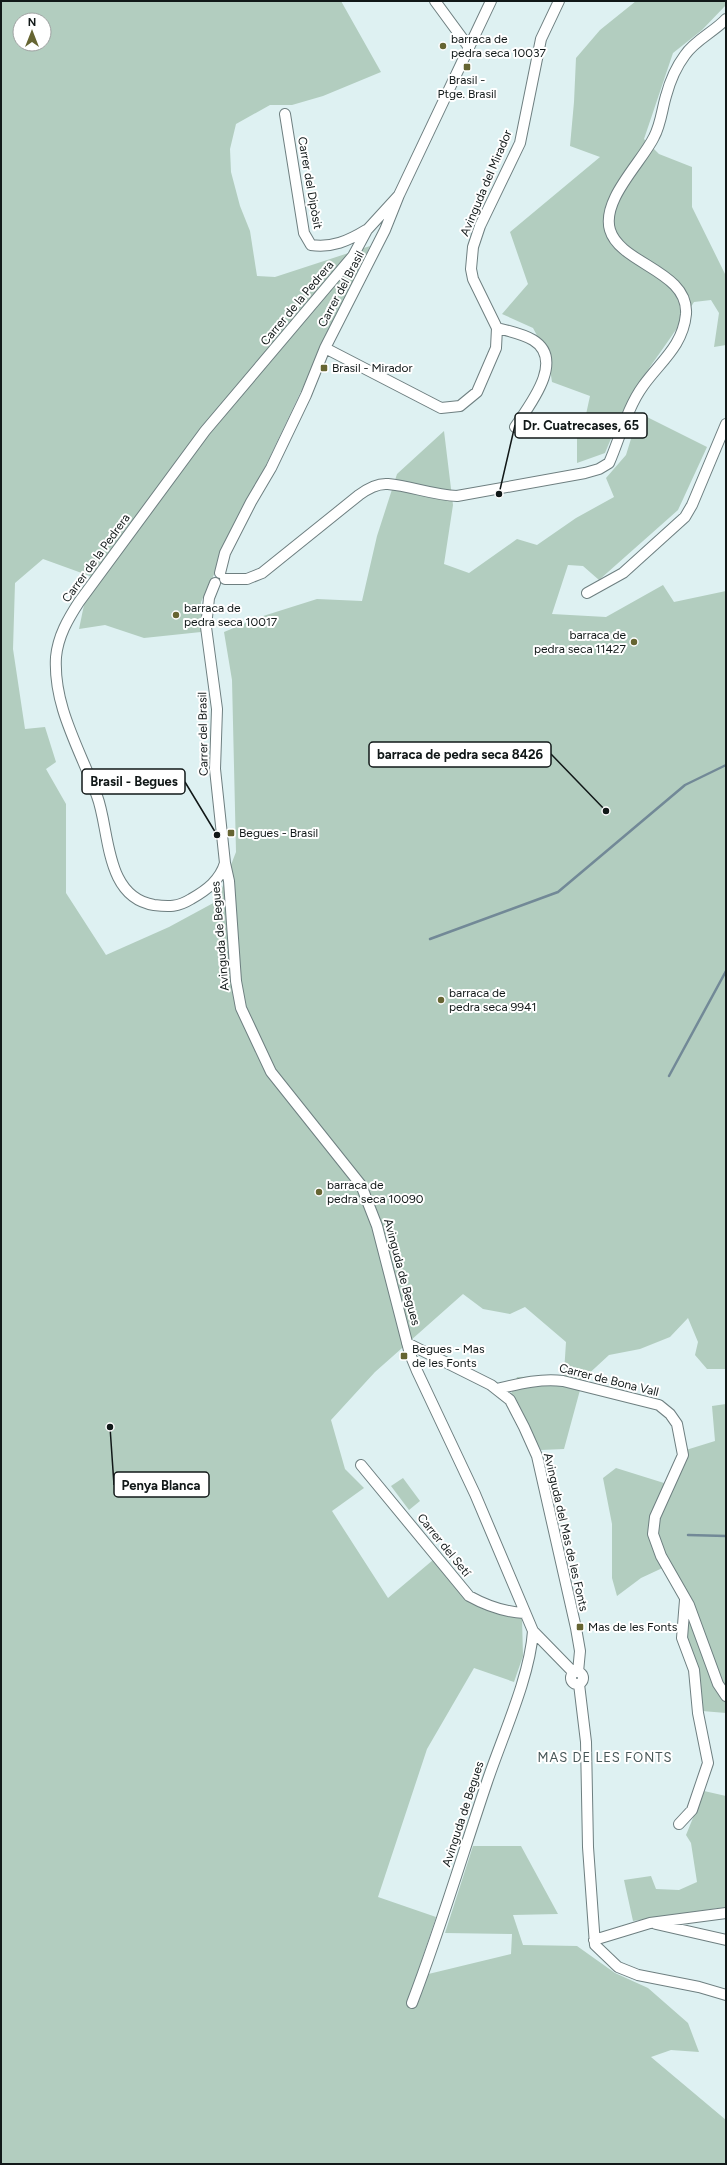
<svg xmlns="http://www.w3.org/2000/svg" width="727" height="2165" font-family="Figtree,sans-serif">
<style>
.green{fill:#b2cdbf;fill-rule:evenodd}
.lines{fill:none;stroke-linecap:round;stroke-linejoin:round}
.stream{stroke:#728997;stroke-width:2.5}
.street-casing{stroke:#6e7f80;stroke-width:12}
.street{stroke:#fff;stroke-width:10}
.poi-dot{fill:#666532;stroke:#fff;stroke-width:1.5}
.labels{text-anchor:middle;stroke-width:4;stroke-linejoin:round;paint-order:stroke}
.poi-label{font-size:12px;fill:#111818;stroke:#fff;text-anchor:start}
.street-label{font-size:12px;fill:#111818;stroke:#fff}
.neighbourhood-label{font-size:13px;letter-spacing:1px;fill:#465657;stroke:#fff}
.leader{fill:none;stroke:#111818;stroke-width:1.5}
.callout-dot{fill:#111818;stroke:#fff;stroke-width:1.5}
.callout{fill:#fff;stroke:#111818;stroke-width:1.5}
.callout-label{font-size:13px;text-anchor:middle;font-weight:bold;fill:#111818}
</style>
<rect width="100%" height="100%" fill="#def1f2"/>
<path class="green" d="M1 1H341L381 72 323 96 292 105H270L236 124 230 149 231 172 240 206 250 231 257 276 275 277 370 246 201 602V632L144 638 105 625 79 629 90 576 43 559 15 583 13 649 25 729 45 727 56 762 46 769 66 804V893L106 955 169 927 217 901 236 852 232 680 224 632 260 617 317 599 362 601 377 536 397 474 444 431 453 505 444 564 469 573 517 539 537 545 576 518 614 497 606 478 626 455 639 413 707 447 678 510 599 580 583 566 568 565 552 614 606 617 663 585 674 602 726 591V1369H707L695 1355 698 1342 688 1318 670 1337 640 1349 609 1355 583 1379 564 1449 541 1450 511 1394 517 1377 560 1376 564 1373 566 1342 525 1307 510 1314 483 1309 463 1294 375 1372 331 1420 345 1469 364 1488 332 1511 388 1598 433 1560C464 1594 474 1611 522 1618L523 1656 514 1682 474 1668 427 1749 378 1897 436 1917 416 1977 511 1954 512 1934 445 1933 473 1846H521L558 1914 513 1915 523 1945 577 1946 615 1973 648 1988 688 2023 699 2052 671 2050 651 2057 726 2120V2164H1ZM20 20H44V44H20Z
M636 1H726V5L702 30 673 53 644 139 659 154 692 167V207L726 276V345L714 347 719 313 711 300 694 302C673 337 646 369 626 405 618 420 612 437 605 453L577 463V431L585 419 590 396 552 382 548 356 533 328 502 314 528 284 510 232 600 157 570 146 574 102 576 58 600 30Z
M726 1404V1713L702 1711 684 1637 688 1620 671 1564 641 1578 617 1596 612 1578V1524L603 1478 616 1468 664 1483 686 1450 715 1441 712 1406Z
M403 1478 420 1501 409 1510 391 1486Z
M704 1791 726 1796V1907L633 1921 624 1880 651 1876 656 1889 679 1890 697 1882 691 1843 686 1835Z"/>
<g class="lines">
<path class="stream" d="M430 939 558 892 685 785 726 765
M669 1076 726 971
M688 1535 726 1536"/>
<defs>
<path id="street" d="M435 1 468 46
M285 114 304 233 311 245C332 248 348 241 366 230
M497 328C509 331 523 334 533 340 566 360 529 406 515 427
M325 348 441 408 460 406 477 392 496 348 497 328 473 279 471 269 473 247 480 226 520 143 541 39 559 1
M220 573 225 553 251 502 271 468 306 395 325 348 385 230 399 195 491 1
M225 579H247L262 573 359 495C367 489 377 483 388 484 411 486 433 495 457 496L585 473 599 469 609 463C620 438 627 408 643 386 660 362 683 346 686 314 689 271 620 264 610 230 601 200 642 162 654 137 661 124 662 109 666 96 670 81 676 67 685 55 695 40 714 32 726 19
M215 583 209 598 206 627 217 709 215 769 225 863 229 881 236 981 241 1008 271 1072 361 1185 377 1226 410 1354 417 1371 475 1494 533 1631 574 1673
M587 593 623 573 685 517 692 505 726 424
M225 863C220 880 207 890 191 899 178 907 169 907 154 905 104 897 110 830 97 796 81 751 53 707 56 657 58 636 68 619 79 602L205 431 353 256 367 230 399 195
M407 1343 491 1385 510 1400 524 1427 537 1456 576 1628 580 1651 578 1672
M497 1389C518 1384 541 1378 563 1381L659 1405 670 1414 677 1424 683 1455 655 1517 653 1534 661 1556 689 1605 718 1684 726 1696
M361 1465 469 1596C487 1606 504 1612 524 1613
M571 1678a6 6 0 1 1 12 0a6 6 0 1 1-12 0Z
M579 1684 586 1742 588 1847 595 1945 618 1967 638 1975 699 1987 726 1995
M679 1824 692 1810 708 1763 698 1713 694 1670 682 1638 685 1600
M656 1924 726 1940
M594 1940 650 1923 726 1913
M412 2003C440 1930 462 1856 487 1782 502 1737 530 1677 533 1631"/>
</defs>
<use href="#street" class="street-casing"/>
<use href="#street" class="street"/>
</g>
<g class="poi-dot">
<circle cx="443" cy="46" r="4"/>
<rect x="463" y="63" width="8" height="8" rx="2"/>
<rect x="320" y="364" width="8" height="8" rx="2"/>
<circle cx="176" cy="615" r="4"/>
<circle cx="634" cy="642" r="4"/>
<rect x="227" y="829" width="8" height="8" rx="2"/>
<circle cx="441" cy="1000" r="4"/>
<circle cx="319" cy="1192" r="4"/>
<rect x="400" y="1352" width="8" height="8" rx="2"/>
<rect x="576" y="1623" width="8" height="8" rx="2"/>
</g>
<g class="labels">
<g class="poi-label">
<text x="451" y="43">barraca de<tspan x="451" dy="14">pedra seca 10037</tspan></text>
<text x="467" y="84" text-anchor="middle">Brasil -<tspan x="467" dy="14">Ptge. Brasil</tspan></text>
<text x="332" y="372">Brasil - Mirador</text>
<text x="184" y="612">barraca de<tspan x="184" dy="14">pedra seca 10017</tspan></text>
<text x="626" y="639" text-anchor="end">barraca de<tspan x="626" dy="14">pedra seca 11427</tspan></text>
<text x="239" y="837">Begues - Brasil</text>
<text x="449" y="997">barraca de<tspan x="449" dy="14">pedra seca 9941</tspan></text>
<text x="327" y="1189">barraca de<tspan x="327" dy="14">pedra seca 10090</tspan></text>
<text x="412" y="1353">Begues - Mas<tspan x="412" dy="14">de les Fonts</tspan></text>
<text x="588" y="1631">Mas de les Fonts</text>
</g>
<g class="street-label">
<text transform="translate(310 183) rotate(80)" y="4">Carrer del Dipòsit</text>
<text transform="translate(486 183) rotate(-67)" y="4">Avinguda del Mirador</text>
<text transform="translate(341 289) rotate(-62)" y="4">Carrer del Brasil</text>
<text transform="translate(297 303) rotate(-50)" y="4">Carrer de la Pedrera</text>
<text transform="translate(96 558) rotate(-54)" y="4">Carrer de la Pedrera</text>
<text transform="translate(203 734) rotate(-91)" y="4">Carrer del Brasil</text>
<text transform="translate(220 936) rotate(-95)" y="4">Avinguda de Begues</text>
<text transform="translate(402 1272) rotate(75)" y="4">Avinguda de Begues</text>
<text transform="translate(609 1380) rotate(14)" y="4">Carrer de Bona Vall</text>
<text transform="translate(566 1532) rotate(77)" y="4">Avinguda del Mas de les Fonts</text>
<text transform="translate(444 1545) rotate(51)" y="4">Carrer del Setí</text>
<text transform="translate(463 1814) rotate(-72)" y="4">Avinguda de Begues</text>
</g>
<g class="neighbourhood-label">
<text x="605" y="1762">MAS DE LES FONTS</text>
</g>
</g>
<path class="leader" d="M499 494L515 425M606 811L551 754M217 835L185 782M110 1427L114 1485"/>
<g class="callout-dot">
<circle cx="499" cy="494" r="4"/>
<circle cx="606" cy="811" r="4"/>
<circle cx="217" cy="835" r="4"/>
<circle cx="110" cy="1427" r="4"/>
</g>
<g class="callout">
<rect x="515" y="413" width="132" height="25" rx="4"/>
<rect x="369" y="742" width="182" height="25" rx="4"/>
<rect x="82" y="769" width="103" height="25" rx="4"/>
<rect x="114" y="1472" width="95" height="25" rx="4"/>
</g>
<g class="callout-label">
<text x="581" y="430">Dr. Cuatrecases, 65</text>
<text x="460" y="759">barraca de pedra seca 8426</text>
<text x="134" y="786">Brasil - Begues</text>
<text x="161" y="1490">Penya Blanca</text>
</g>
<rect width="727" height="2165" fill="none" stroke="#111818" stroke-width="4"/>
<g transform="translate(32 32)"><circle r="19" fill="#ffffff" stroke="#a0a3a3"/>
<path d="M0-3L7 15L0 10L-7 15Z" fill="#666532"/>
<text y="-6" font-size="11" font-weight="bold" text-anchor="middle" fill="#111818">N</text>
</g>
</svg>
